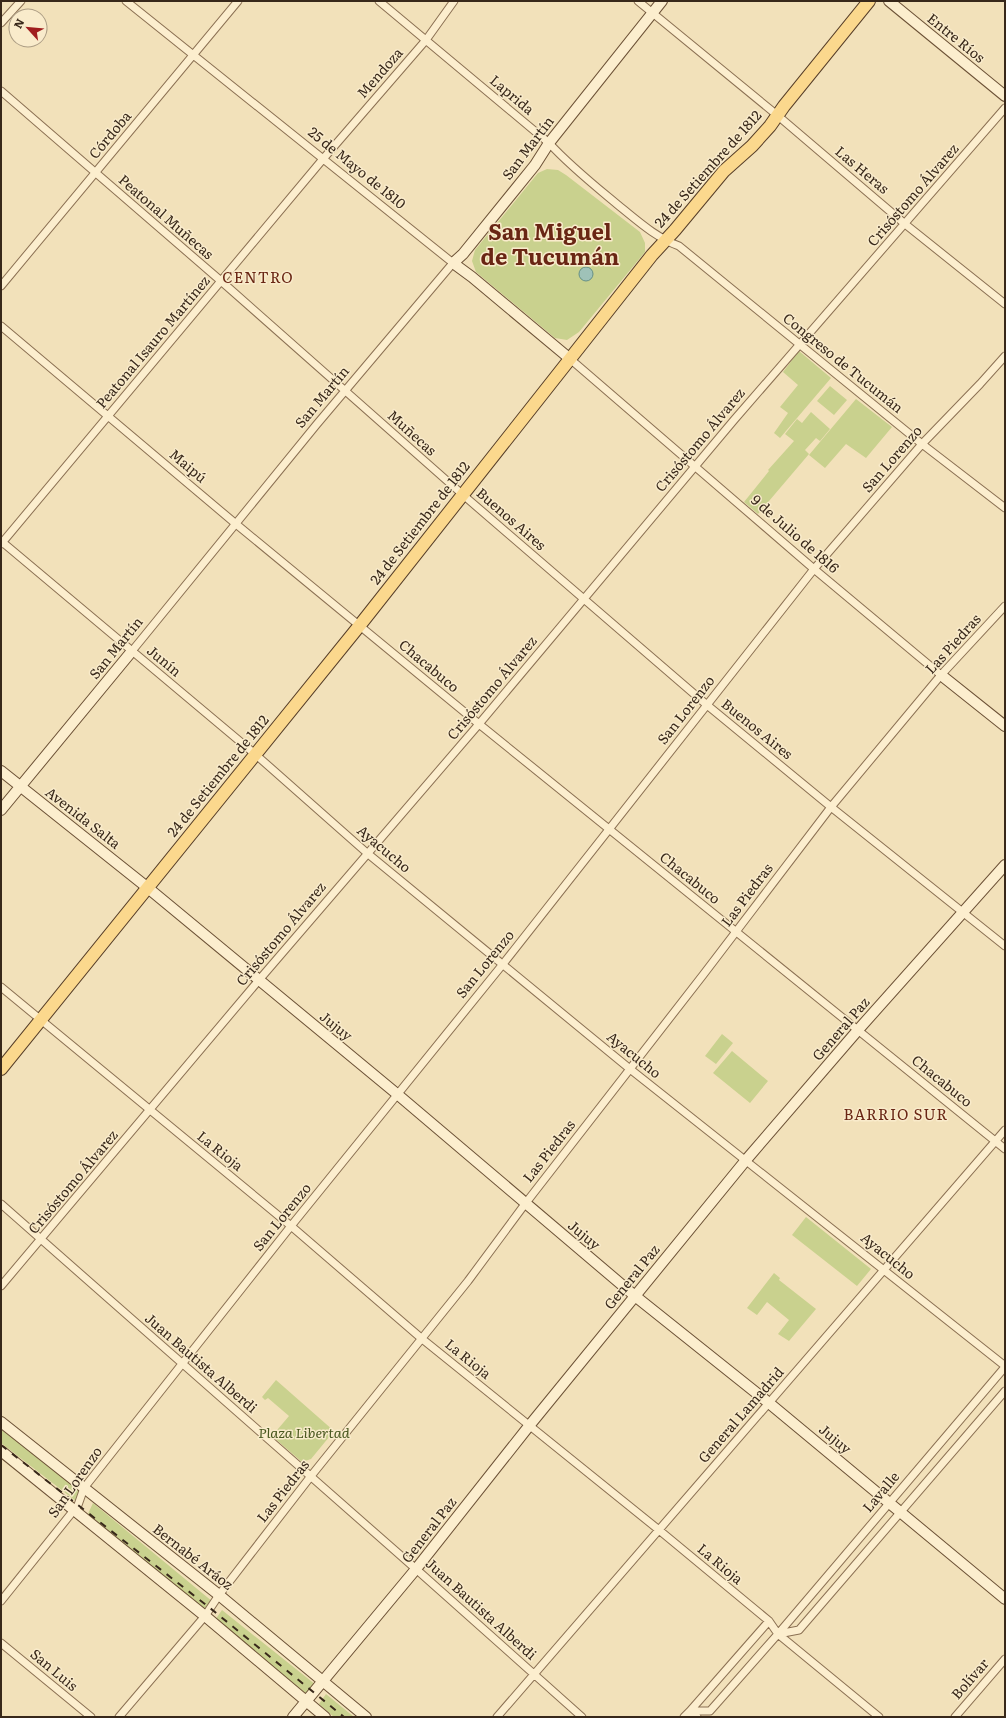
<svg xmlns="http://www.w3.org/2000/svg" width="1006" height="1718" font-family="Literata,serif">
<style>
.green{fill:#c9d18e}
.water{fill:#9fc2b8;stroke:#669086}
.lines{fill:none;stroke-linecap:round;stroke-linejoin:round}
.street-casing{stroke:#8b7053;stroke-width:9}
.secondary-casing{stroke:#6c5136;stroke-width:12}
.primary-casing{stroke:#573e28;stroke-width:14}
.street{stroke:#fceece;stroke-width:7}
.secondary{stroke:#fceece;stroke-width:10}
.primary{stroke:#fbd88d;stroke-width:12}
.rail{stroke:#38281a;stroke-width:2;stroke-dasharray:7 7;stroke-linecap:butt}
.labels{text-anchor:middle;stroke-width:3;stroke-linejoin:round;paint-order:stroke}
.street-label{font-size:14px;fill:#38281a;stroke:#f9ebcb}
.park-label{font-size:14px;font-style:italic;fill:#48571e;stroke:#f9ebcb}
.neighbourhood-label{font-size:15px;letter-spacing:1px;fill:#692614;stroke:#f9ebcb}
.town-label{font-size:22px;font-weight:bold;fill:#692614;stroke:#f9ebcb}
</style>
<rect width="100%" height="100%" fill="#f2e1ba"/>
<path class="green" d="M547 169 558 170 566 175 640 232 645 243V252L579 332 567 340 555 338 476 272 472 261 475 250 538 173Z
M799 351 831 378 780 438 774 433 788 413 780 407 798 385 783 372Z
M830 386 847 400 834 415 817 401Z
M856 399 892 427 866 458 846 444 825 468 809 455Z
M811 412 830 429 820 441 816 438 805 450 809 454 758 514 744 502 769 471 768 470 794 441 785 434 797 419 802 423Z
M722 1034 733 1043 716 1064 705 1056Z
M732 1051 768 1081 750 1103 713 1073Z
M806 1217 871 1269 857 1286 792 1235Z
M774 1273 780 1278 779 1280 816 1309 789 1341 778 1334 789 1320 767 1302 757 1315 747 1308Z
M276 1380 334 1431 311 1459 302 1462 272 1436 289 1416 268 1398 265 1400 262 1397Z
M1 1427 85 1494 81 1505 1 1443Z
M93 1503 213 1602 204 1610 87 1516Z
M222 1610 316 1685 308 1695 215 1620Z
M326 1694 354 1717H334L319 1704Z"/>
<path class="water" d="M579 274a7 7 0 1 1 14 0a7 7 0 1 1-14 0Z"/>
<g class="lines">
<defs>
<path id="street" d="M126 1 453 263 317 424 132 651
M379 1 549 143C570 166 594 185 618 205 638 221 655 237 679 246L922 444 1005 508
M638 1 777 115 905 224 1005 304
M1 23 21 1
M1 91 221 281 462 494 707 705 831 807 1005 946
M1 286 238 1
M1 326 236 524 479 724 1005 1149
M569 358 814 569 941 675
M1 541 255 754 367 853 630 1069 1005 1366
M1 544 323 159 426 40 454 1
M1 987 291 1226 421 1338 659 1530 769 1621 778 1634 879 1717
M1 1204 416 1569 582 1717
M1 1286 259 980 479 724 734 420 1005 108
M1 1601 74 1510 78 1505 84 1488 291 1226 503 964 814 569 922 444 980 384 1005 356
M778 1634 799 1630 1005 1391
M1 1643 91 1717
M119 1717 205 1616 219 1595 311 1476 468 1281 525 1204 703 975 831 807 941 675 1005 606
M497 1717 1005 1130
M684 1717 690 1711H710L778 1634 1005 1367
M697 1717 690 1711 769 1621
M955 1717 1005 1659"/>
<path id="secondary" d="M889 1 1005 96
M569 358 472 277 453 263 463 254 535 165 549 143 662 1
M941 675 1005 726
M1 771 148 888 397 1094 635 1296 769 1403 1005 1599
M1 810 132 651
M1 1422 219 1595 366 1717
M1 1451 205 1616 325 1717
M293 1717 416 1569 529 1426 746 1160 858 1030 1005 865"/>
<path id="primary" d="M1 1069 360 625 652 255 675 230 724 171 752 146 770 126 784 106 869 1"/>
</defs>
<use href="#street" class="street-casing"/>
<use href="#secondary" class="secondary-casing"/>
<use href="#primary" class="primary-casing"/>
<use href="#street" class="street"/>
<use href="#secondary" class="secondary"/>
<use href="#primary" class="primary"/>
<path class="rail" d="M1 1445 210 1608 344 1717"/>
</g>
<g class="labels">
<g class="street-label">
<text transform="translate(956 38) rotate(39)" y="5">Entre Ríos</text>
<text transform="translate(380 73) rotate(-49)" y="5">Mendoza</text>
<text transform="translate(512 95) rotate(40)" y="5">Laprida</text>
<text transform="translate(110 135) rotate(-50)" y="5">Córdoba</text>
<text transform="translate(528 148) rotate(-53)" y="5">San Martín</text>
<text transform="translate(357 168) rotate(39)" y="5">25 de Mayo de 1810</text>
<text transform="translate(708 169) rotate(-48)" y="5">24 de Setiembre de 1812</text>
<text transform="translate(862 170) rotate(40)" y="5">Las Heras</text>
<text transform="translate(913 195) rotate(-49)" y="5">Crisóstomo Álvarez</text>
<text transform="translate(166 217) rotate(41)" y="5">Peatonal Muñecas</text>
<text transform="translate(153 342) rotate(-50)" y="5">Peatonal Isauro Martínez</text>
<text transform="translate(843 363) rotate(39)" y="5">Congreso de Tucumán</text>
<text transform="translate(322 397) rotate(-50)" y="5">San Martín</text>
<text transform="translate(412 433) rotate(42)" y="5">Muñecas</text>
<text transform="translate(700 440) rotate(-50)" y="5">Crisóstomo Álvarez</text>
<text transform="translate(892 459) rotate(-49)" y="5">San Lorenzo</text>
<text transform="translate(188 466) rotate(40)" y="5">Maipú</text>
<text transform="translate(511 519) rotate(41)" y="5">Buenos Aires</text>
<text transform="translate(420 523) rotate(-52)" y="5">24 de Setiembre de 1812</text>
<text transform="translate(795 534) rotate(41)" y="5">9 de Julio de 1816</text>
<text transform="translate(953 644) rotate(-48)" y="5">Las Piedras</text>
<text transform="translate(116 648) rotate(-51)" y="5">San Martín</text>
<text transform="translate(164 661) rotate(40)" y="5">Junín</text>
<text transform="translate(429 666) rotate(40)" y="5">Chacabuco</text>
<text transform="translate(492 688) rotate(-50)" y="5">Crisóstomo Álvarez</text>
<text transform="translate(686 710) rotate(-52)" y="5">San Lorenzo</text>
<text transform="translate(757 729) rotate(39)" y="5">Buenos Aires</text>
<text transform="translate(218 776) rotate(-51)" y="5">24 de Setiembre de 1812</text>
<text transform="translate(83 818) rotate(38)" y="5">Avenida Salta</text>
<text transform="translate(384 849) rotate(40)" y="5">Ayacucho</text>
<text transform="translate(690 878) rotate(39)" y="5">Chacabuco</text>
<text transform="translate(747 895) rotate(-53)" y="5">Las Piedras</text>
<text transform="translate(281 934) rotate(-50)" y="5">Crisóstomo Álvarez</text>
<text transform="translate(485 964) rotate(-51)" y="5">San Lorenzo</text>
<text transform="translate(336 1026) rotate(39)" y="5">Jujuy</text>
<text transform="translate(841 1029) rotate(-49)" y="5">General Paz</text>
<text transform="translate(634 1055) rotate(39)" y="5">Ayacucho</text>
<text transform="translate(942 1081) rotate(39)" y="5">Chacabuco</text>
<text transform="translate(220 1151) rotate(39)" y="5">La Rioja</text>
<text transform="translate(549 1151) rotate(-52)" y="5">Las Piedras</text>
<text transform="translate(73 1182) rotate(-50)" y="5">Crisóstomo Álvarez</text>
<text transform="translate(282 1217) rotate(-51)" y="5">San Lorenzo</text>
<text transform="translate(584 1235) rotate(40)" y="5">Jujuy</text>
<text transform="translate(888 1256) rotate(39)" y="5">Ayacucho</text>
<text transform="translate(632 1277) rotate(-51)" y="5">General Paz</text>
<text transform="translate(468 1359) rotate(39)" y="5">La Rioja</text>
<text transform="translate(201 1363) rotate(41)" y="5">Juan Bautista Alberdi</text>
<text transform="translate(741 1415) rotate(-49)" y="5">General Lamadrid</text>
<text transform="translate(835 1439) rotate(40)" y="5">Jujuy</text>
<text transform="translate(75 1482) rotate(-55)" y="5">San Lorenzo</text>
<text transform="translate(283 1491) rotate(-52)" y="5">Las Piedras</text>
<text transform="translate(881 1492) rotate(-50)" y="5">Lavalle</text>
<text transform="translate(429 1530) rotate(-52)" y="5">General Paz</text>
<text transform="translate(193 1557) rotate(38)" y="5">Bernabé Aráoz</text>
<text transform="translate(720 1564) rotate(40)" y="5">La Rioja</text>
<text transform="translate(481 1609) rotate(42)" y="5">Juan Bautista Alberdi</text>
<text transform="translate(54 1670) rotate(40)" y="5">San Luis</text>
<text transform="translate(970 1679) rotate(-49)" y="5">Bolívar</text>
</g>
<g class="park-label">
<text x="304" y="1438">Plaza Libertad</text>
</g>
<g class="neighbourhood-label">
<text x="258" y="283">CENTRO</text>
<text x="896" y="1120">BARRIO SUR</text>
</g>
<g class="town-label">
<text x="550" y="240">San Miguel<tspan x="550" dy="25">de Tucumán</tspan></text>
</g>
</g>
<rect width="1006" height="1718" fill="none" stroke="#38281a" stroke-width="4"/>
<g transform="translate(28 28) rotate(297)"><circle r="19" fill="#f9ebcb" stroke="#ac9d84"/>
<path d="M0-3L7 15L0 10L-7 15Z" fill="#a01d1e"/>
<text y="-6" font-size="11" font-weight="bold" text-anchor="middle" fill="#38281a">N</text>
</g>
</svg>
